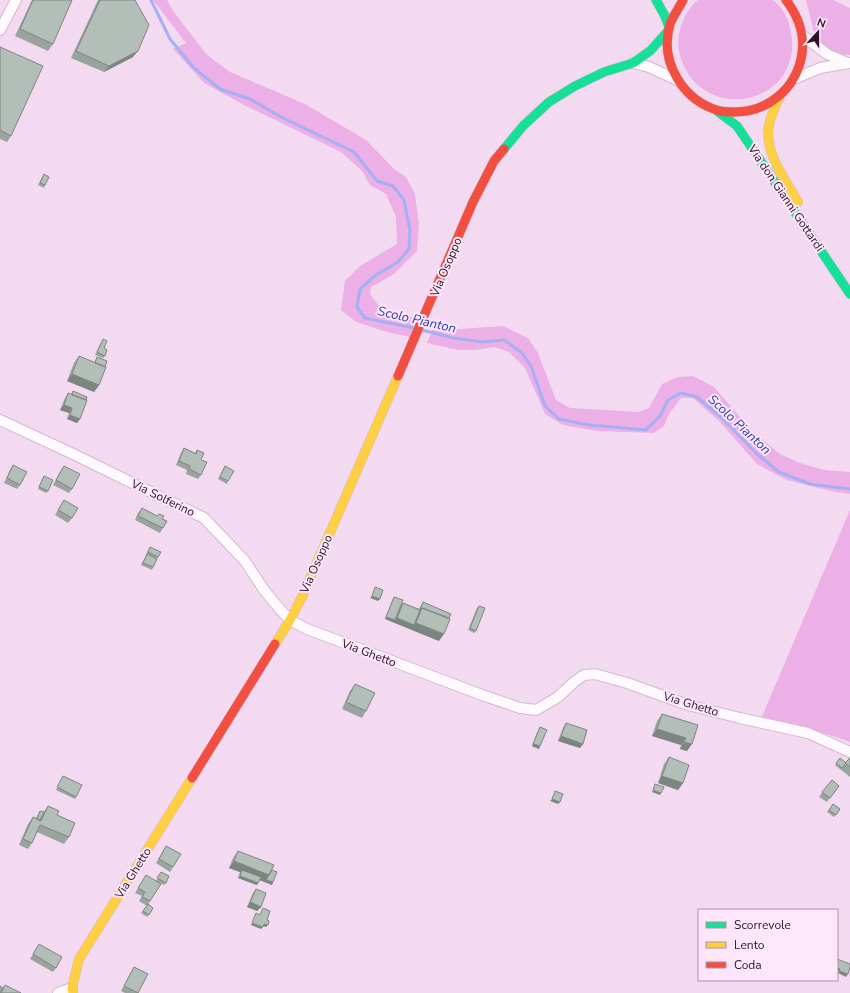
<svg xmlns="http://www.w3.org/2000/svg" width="850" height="993" font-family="'Nunito Sans',sans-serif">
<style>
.green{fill:#ecafe6}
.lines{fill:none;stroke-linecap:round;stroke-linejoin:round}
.stream{stroke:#a5b0f4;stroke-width:3}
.street-casing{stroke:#cfbacd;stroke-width:12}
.fast-casing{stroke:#cfbacd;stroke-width:10}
.slow-casing{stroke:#cfbacd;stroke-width:10}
.jam-casing{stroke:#cfbacd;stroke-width:10}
.street{stroke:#fdf9fd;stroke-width:10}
.fast{stroke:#16e098;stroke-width:9}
.slow{stroke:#ffcf43;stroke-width:9}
.jam{stroke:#f24e42;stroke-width:9}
.wall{fill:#9aa39e}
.shaded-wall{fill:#7d8581}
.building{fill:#b3beb8;stroke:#7d8581}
.labels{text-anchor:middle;stroke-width:4;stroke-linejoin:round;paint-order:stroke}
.street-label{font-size:12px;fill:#291527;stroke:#fde6fa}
.water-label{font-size:13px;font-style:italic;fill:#2c3bb9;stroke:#fde6fa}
</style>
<rect width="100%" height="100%" fill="#f4daf1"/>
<path class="green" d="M153 0H167L173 11 207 55 230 72 305 104 366 140 394 169 406 177 415 194 419 225 417 251 394 274 371 287 370 294 379 306 418 319 410 337 387 332 356 322 341 310 345 281 360 266 397 244 396 217 386 194 370 185 362 171 341 152 242 104 204 83 173 49 186 43Z
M698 0H773C788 11 793 31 792 49 788 106 707 118 684 66 679 56 677 44 679 34 682 21 687 9 698 0Z
M806 0H833L850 8V55L839 54 826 47 819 42 815 36Z
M435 324 459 329 503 326 528 338 538 353 556 400 570 408 639 412 649 408 662 384 678 377 693 376 714 387 752 431 780 454 800 463 824 470 850 472V494L831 491 787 480 757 464 720 422 693 398H681L669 414 664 426 654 433 598 431 563 425 545 414 525 368 509 352 494 347 476 350H458L427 343Z
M850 510V742C819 730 792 726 760 721Z"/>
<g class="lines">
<path class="stream" d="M151 0 170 39 194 68 220 89 250 99 281 117 354 152 377 181 393 186 404 200 410 231 409 249 398 262 376 275 360 289 357 307 365 318 414 328
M422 330 453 338 482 342 504 340 521 352 531 366 545 406 559 419 589 425 646 430 660 416 668 400 681 393 697 397 722 418 756 453 779 472 810 484 850 489"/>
<defs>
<path id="street" d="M0 30 16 0
M802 35 827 54 848 63
M633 63 649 67 677 80
M794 79 820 68 850 63
M0 420 71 453 204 518 245 561 264 590 278 607 290 620 307 629 482 695 520 708 536 710 558 697 574 682 584 675 595 674 627 683 688 705 740 718 808 733 850 752
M58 993 72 988"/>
<path id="fast" d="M656 0 665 16 669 27
M717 111 737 126 850 294
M504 149 523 126 549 102 575 86 604 72 633 63 650 51 668 31"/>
<path id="slow" d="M780 96C776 105 771 115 769 125 764 153 785 179 798 202
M275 644 290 620 302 597 398 376
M73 993 72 988 79 959 192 778"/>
<path id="jam" d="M683 0C679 8 673 16 670 24 659 62 683 101 720 111 725 112 730 112 735 112 767 112 794 90 801 59 806 38 799 17 786 0
M398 376 473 202 494 161 504 149
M192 778 275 644"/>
</defs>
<use href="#street" class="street-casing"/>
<use href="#fast" class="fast-casing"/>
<use href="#slow" class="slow-casing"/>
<use href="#jam" class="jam-casing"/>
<use href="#street" class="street"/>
<use href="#fast" class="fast"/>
<use href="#slow" class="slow"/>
<use href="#jam" class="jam"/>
</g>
<path class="wall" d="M32 0H72L53 44 48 51 15 36Z
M98 0H135L133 57 104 72 71 58Z
M0 47 11 136 7 142 0 139Z
M44 174 45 185 44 188 38 185Z
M103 339 105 356 103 358 95 355Z
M79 356 94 363 97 357 105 367 99 385 94 392 67 381 74 363Z
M73 391 80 419 77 423 67 419 69 413 60 410 65 398 68 393 71 394Z
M184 448 195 453 197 450 201 460V475L198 479 186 474 187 470 176 465 181 453Z
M13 465 20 485 17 489 4 483 10 470Z
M64 466 72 489 69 493 53 485 61 470Z
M225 466 228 481 227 484 218 479Z
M44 476 48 491 46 493 38 489Z
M64 500 72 518 68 523 55 515Z
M142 508 157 516 159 514 162 519 163 528 160 533 135 520 138 513Z
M150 547 158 557 152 570 141 565 147 554H146Z
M394 597 401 605 403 603 419 609 423 602 439 641 385 619 393 599Z
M479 606 476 631 474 633 468 630 477 608Z
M355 684 366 711 362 718 342 709 350 691Z
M662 714 698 725 687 751 680 749 681 745 652 736 657 721Z
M566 723 583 744 580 748 558 741 563 728Z
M540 727V746L539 749 532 746 538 730Z
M669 757 683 783 678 790 658 783 664 764Z
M840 758 846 763 850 758V777L835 765Z
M63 776 76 797 75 799 56 790Z
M832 780 839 786 827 802 819 797Z
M833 804 840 809 834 817 827 812Z
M48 806 57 815 69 837 64 844 37 832 32 843 28 849 19 845 28 824 33 817 36 818 40 811 44 812Z
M166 846 173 867 170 872 156 863Z
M238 851 272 870 273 882 272 885 260 880 257 885 238 878 240 872 229 868 233 858Z
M161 872 166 883 164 885 156 881Z
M146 875 150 901 148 905 153 908 147 917 141 913 147 906 139 901 142 896 135 893Z
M256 889 261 907 257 911 247 907 253 893Z
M39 944 56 968 53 972 30 959Z
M134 967 138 993H125L121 991 131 972Z"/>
<path class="shaded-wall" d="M138 51 133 57 104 72 109 66Z
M72 374 99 385 94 392 67 381Z
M64 405 72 408 69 413 60 410Z
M70 415 80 419 77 423 67 419Z
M372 596 380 599 378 601 370 598Z
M386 617 395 620 397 618 414 625 416 623 444 634 439 641 385 619Z
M657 729 686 738 681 745 652 736Z
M561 736 583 744 580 748 558 741Z
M684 742 692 744 687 751 680 749Z
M533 744 540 746 539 749 532 746Z
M662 776 683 783 678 790 658 783Z
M653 790 661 793 660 795 652 792Z
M552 799 560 802 558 804 550 801Z
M234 861 269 875 273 882 272 885 241 873 242 870 240 872 229 868Z
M240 876 258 883 257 885 238 878Z
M250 902 261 907 257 911 247 907Z
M252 923 263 927 261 929 251 925Z
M264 924 268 925 266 927 263 926Z
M837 968 840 969 838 972 837 971Z
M839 971 848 974 846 977 838 973Z"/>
<path class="building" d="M33 0H72L53 44 20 29Z
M100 0H135L149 25 138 51 109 66 76 51Z
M0 47 43 66 11 136 0 130Z
M44 174 49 177 45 185 40 183Z
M103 339 107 341 104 348 107 350 105 356 97 352Z
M79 356 106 367 99 385 72 374Z
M97 357 107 361 105 367 95 363Z
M73 391 87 397 86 400 72 395Z
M68 393 87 400 80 419 70 415 72 408 64 405Z
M184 448 196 454 197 450 204 453 201 460 207 462 201 475 189 469 190 466 179 461Z
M13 465 27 472 20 485 7 478Z
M64 466 80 474 72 489 56 480Z
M225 466 234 471 228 481 220 477Z
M44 476 53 480 48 491 39 487Z
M64 500 78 508 72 518 58 510Z
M142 508 157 516 159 514 164 516 162 519 167 521 163 528 138 516Z
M150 547 161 552 158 557 148 552Z
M147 554 157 559 153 567 143 563Z
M375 587 383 590 380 599 372 596Z
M394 597 403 600 395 620 386 617Z
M423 602 451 614 449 618 422 608 420 610Z
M403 603 420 610 414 625 397 618Z
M479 606 485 608 476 631 470 628Z
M422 608 450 619 444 634 416 623Z
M355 684 375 693 366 711 346 702Z
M662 714 698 725 692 744 684 742 686 738 657 729Z
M566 723 587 730 583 744 561 736Z
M540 727 547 730 540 746 533 744Z
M669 757 689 765 683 783 662 776Z
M840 758 846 763 842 768 836 763Z
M850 758V767L845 763Z
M63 776 82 785 76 797 57 787Z
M832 780 839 786 830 798 822 792Z
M655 784 664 787 661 793 653 790Z
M555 791 563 794 560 802 552 799Z
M833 804 840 809 836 815 829 810Z
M48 806 59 811 57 815 75 823 69 837 40 825 32 843 23 839 33 817 41 821Z
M40 811 44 812 40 820 37 819Z
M166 846 181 854 173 867 159 859Z
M238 851 274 865 269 875 234 861Z
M242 870 261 877 258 883 240 876Z
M272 870 277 872 273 882 266 880Z
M161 872 169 876 166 883 157 878Z
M146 875 161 884 150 901 142 897 145 892 138 888Z
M256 889 266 893 261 907 250 902Z
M148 904 153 908 149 915 143 911Z
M263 908 270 911 267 920 269 921 268 925 264 924 263 927 252 923 256 913 260 915Z
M39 944 62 957 56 968 33 954Z
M837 959 850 964V968L848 974 839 971 840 969 837 968Z
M134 967 148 974 138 993 124 986Z
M5 985 21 993H1Z
M0 986 3 988 0 993Z"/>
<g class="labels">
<g class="street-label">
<text transform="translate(786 198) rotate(56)" y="4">Via don Gianni Gottardi</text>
<text transform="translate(446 267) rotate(-67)" y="4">Via Osoppo</text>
<text transform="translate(163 498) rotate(26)" y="4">Via Solferino</text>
<text transform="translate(316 564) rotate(-66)" y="4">Via Osoppo</text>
<text transform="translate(369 653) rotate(21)" y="4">Via Ghetto</text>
<text transform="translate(691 704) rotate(17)" y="4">Via Ghetto</text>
<text transform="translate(133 873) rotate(-58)" y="4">Via Ghetto</text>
</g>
<g class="water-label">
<text transform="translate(417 319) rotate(13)" y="5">Scolo Pianton</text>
<text transform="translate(740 424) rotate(43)" y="5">Scolo Pianton</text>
</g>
</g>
<rect x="698" y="909" width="140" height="72" fill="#fde6fa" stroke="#a892a6"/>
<rect x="706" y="922" width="20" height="6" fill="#16e098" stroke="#a892a6"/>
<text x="734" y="929" font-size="12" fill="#291527">Scorrevole</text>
<rect x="706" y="942" width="20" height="6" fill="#ffcf43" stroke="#a892a6"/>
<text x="734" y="949" font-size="12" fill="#291527">Lento</text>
<rect x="706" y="962" width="20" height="6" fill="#f24e42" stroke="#a892a6"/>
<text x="734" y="969" font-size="12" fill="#291527">Coda</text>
<g transform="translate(818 32) rotate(21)" stroke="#fde6fa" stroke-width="3" paint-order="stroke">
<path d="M0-3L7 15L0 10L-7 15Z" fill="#291527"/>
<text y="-6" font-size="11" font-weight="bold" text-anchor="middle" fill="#291527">N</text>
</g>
</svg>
